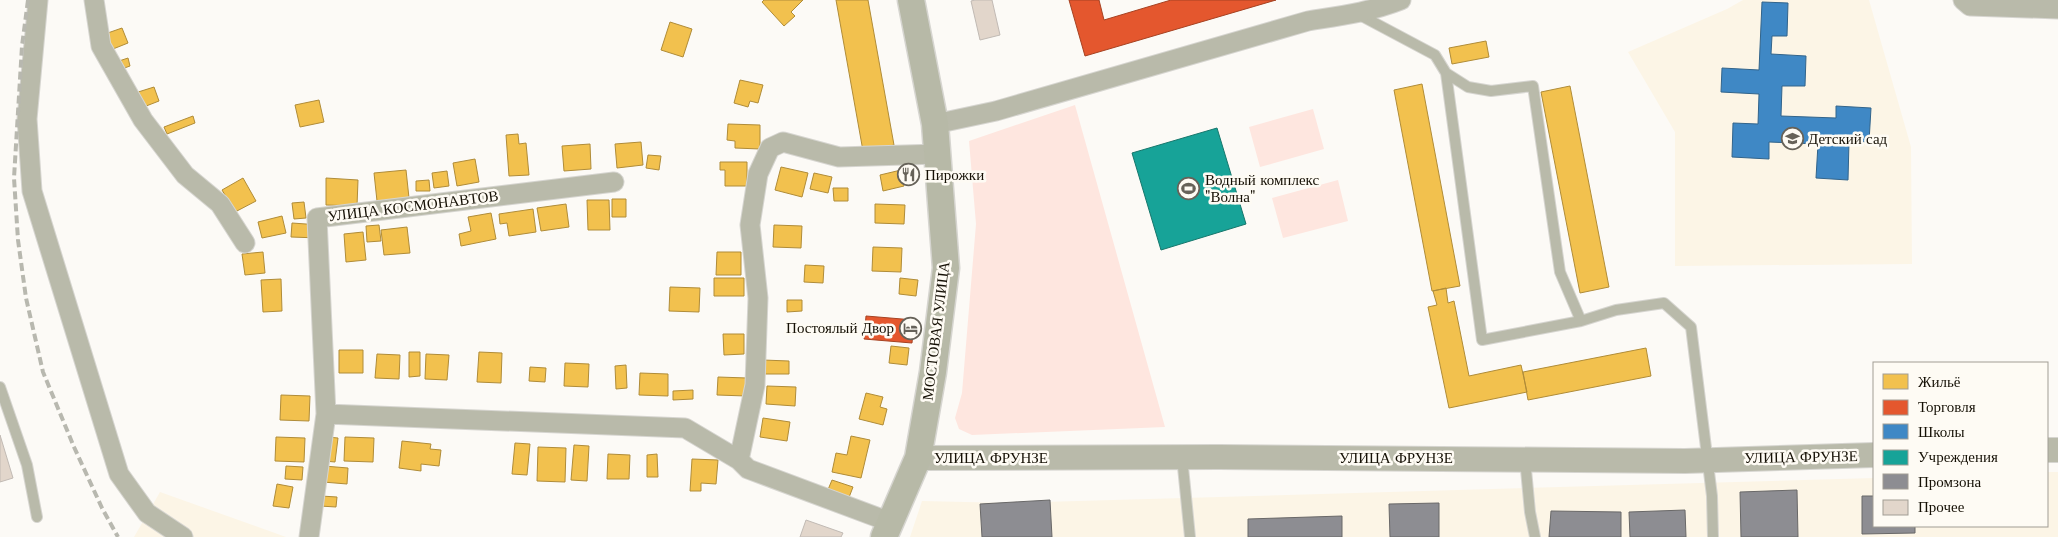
<svg xmlns="http://www.w3.org/2000/svg" width="2058" height="537" font-family="'Libre Baskerville',serif">
<style>
.built{fill:#fcf5e6}
.green{fill:#fee6df}
.homes{fill:#f2c14e;stroke:#b08c38}
.shops{fill:#e4572e;stroke:#a64222}
.schools{fill:#3f88c5;stroke:#32648b}
.public{fill:#17a398;stroke:#16776c}
.industry{fill:#8d8d92;stroke:#696868}
.building{fill:#e2d6cb;stroke:#c1bab4}
.lines{fill:none;stroke-linecap:round;stroke-linejoin:round}
.service-casing{stroke:#d6d5d0;stroke-width:12}
.minor-casing{stroke:#d6d5d0;stroke-width:21}
.tertiary-casing{stroke:#d6d5d0;stroke-width:26}
.secondary-casing{stroke:#d6d5d0;stroke-width:29}
.service{stroke:#b9baaa;stroke-width:10}
.minor{stroke:#b9baaa;stroke-width:19}
.tertiary{stroke:#b9baaa;stroke-width:24}
.secondary{stroke:#b7b9a7;stroke-width:26}
.rail{stroke:#b8b8af;stroke-width:4;stroke-dasharray:8 4;stroke-linecap:butt}
.labels{text-anchor:middle;stroke-width:5;stroke-linejoin:round;paint-order:stroke}
.poi-label{font-size:15px;fill:#151005;stroke:#fefbf4;text-anchor:start}
.street-label{font-size:15px;fill:#151005;stroke:#fefbf4}
</style>
<rect width="100%" height="100%" fill="#fcfaf6"/>
<path class="built" d="M1743 0H1869L1911 147 1912 264 1675 266V132L1628 52 1727 9Z
M2047 472H2058V537H910L922 501 1009 503 1874 478V526H2047Z
M160 492 286 537H134Z"/>
<path class="green" d="M1075 105 1165 427 972 435 959 429 955 418 962 393 976 224 969 141Z
M1313 109 1324 149 1260 167 1249 127Z
M1338 180 1348 221 1283 238 1272 198Z"/>
<path class="homes" d="M764 0H803L791 12 795 16 784 26 762 2Z
M836 0H868L894 145 863 151Z
M670 22 692 29 683 57 661 50Z
M122 28 128 43 108 51 102 35Z
M1486 41 1489 57 1452 64 1449 48Z
M128 58 130 66 119 70 116 62Z
M740 80 763 85 758 103 750 101 748 107 734 103Z
M1422 84 1460 286 1432 291 1394 90Z
M1570 86 1609 287 1580 293 1541 92Z
M154 87 159 101 141 108 135 93Z
M319 100 324 122 300 127 295 105Z
M193 116 195 123 167 134 164 127Z
M728 124 760 125V149L735 148V141L727 140Z
M518 134 519 144 526 143 529 175 509 176 506 135Z
M641 142 643 165 617 168 615 144Z
M590 144 591 169 564 171 562 146Z
M648 155 661 156 659 170 646 168Z
M475 159 479 182 457 186 453 163Z
M720 162H747V186H725V170H720Z
M781 167 808 173 802 197 775 190Z
M406 170 409 198 377 201 374 173Z
M901 170 904 186 883 191 880 175Z
M447 171 449 186 434 188 432 173Z
M814 173 832 177 828 193 810 189Z
M243 178 256 201 235 212 222 190Z
M326 178 358 180 357 206 326 205Z
M429 180 430 191H416V181Z
M833 188H848V201H834Z
M612 199H626V217H612Z
M587 200H609L610 230H588Z
M304 202 306 218 294 219 292 203Z
M566 204 569 227 541 231 537 208Z
M875 204 905 205 904 224 875 223Z
M533 209 536 232 509 236 507 223 500 224 499 214Z
M491 213 496 239 461 246 459 234 471 231 468 217Z
M282 216 286 233 262 238 258 222Z
M292 223 320 225 319 238 291 237Z
M379 225 381 241 367 242 366 226Z
M774 225 802 226 801 248 773 247Z
M407 227 410 253 384 255 381 230Z
M363 232 366 260 346 262 344 234Z
M873 247 902 248 901 272 872 271Z
M263 252 265 273 245 275 242 254Z
M717 252H741V275H716Z
M805 265 824 266 823 283 804 282Z
M714 278H744V296H714Z
M900 278 918 280 916 296 899 294Z
M281 279 282 311 263 312 261 280Z
M670 287 700 288 699 312 669 311Z
M1446 288 1448 303 1454 301 1469 376 1521 365 1527 392 1449 408 1428 307 1437 305 1433 291Z
M787 300H802V311L787 312Z
M723 334H744V354L724 355Z
M891 346 909 348 907 365 889 363Z
M1646 348 1651 376 1528 400 1523 372Z
M339 350H363V373H339Z
M409 352H420V376L409 377Z
M479 352 502 353 501 383 477 382Z
M377 354 400 355 399 379 375 378Z
M426 354 449 355 447 380 425 379Z
M763 360 789 361V374H763Z
M565 363 589 364 588 387 564 386Z
M626 365 627 388 616 389 615 366Z
M530 367 546 368 545 382 529 381Z
M640 373 668 374V396L639 395Z
M718 377 747 378 746 396 717 395Z
M767 386 796 387 795 406 766 404Z
M693 390V399L673 400V391Z
M866 393 883 397 880 407 887 409 883 425 859 419Z
M281 395 310 396 309 421 280 420Z
M763 418 790 422 787 441 760 437Z
M851 436 870 440 861 478 832 472 836 453 847 455Z
M276 437 305 438 304 462 275 461Z
M327 437 338 438 335 462 324 461Z
M345 437 374 438 373 462 344 461Z
M402 441 431 444 430 449 441 450 439 466 421 464V471L399 468Z
M515 443 530 444 527 475 512 474Z
M574 445 589 446 587 481 571 480Z
M538 447 566 448 565 482 537 481Z
M608 454 630 455 629 479H607Z
M657 454 658 477H647V455Z
M692 459 718 460 716 484 701 483V491H690Z
M286 466 303 467 302 480 285 479Z
M324 466 348 468 347 484 323 482Z
M832 480 853 487 848 500 827 492Z
M277 484 293 487 289 508 273 506Z
M321 496 337 497 336 507 320 506Z"/>
<path class="shops" d="M1069 0H1099L1104 20 1171 0H1276L1085 56Z
M866 316 914 320 912 343 864 339Z"/>
<path class="schools" d="M1762 2 1788 3 1787 36H1772L1771 54 1806 56 1805 86H1782L1781 116 1836 118V106L1871 108 1869 142 1849 141 1848 180 1816 178 1818 144 1769 142V159L1732 157 1733 123 1758 124 1759 94 1721 92 1722 68 1759 70Z"/>
<path class="public" d="M1217 128 1246 224 1161 250 1132 153Z"/>
<path class="industry" d="M1797 490 1798 537H1741L1740 492Z
M1862 496H1874V526H1915V533L1862 534Z
M1050 500 1052 537H982L980 504Z
M1439 503V537H1390L1389 504Z
M1685 510 1686 537H1630L1629 512Z
M1551 511 1621 512V537H1549Z
M1342 516V537H1248V519Z"/>
<path class="building" d="M975 0H992L1000 35 980 40 971 1Z
M0 435 13 478 0 482Z
M806 520 843 533 841 537H800Z"/>
<g class="lines">
<defs>
<path id="service" d="M1356 13 1435 55 1446 73 1468 87 1491 91 1533 86 1560 272 1581 321 1616 310 1664 303 1691 327 1712 496 1713 537
M1446 73 1482 340 1581 321
M0 387 27 465 37 517
M1182 457 1190 537
M1525 459 1530 512 1535 537"/>
<path id="minor" d="M38 0 27 119 32 191 119 474 147 513 183 537
M94 0 101 46 143 120 185 175 220 204 245 243
M1963 0 1970 6 2058 9
M935 124 996 111 1308 21C1339 16 1371 12 1401 0
M326 414 685 428 739 460 748 469 890 522
M739 460 755 385 758 298 750 225 758 174 770 148 783 142 839 157 938 154
M309 537 326 414 317 218 614 182"/>
<path id="tertiary" d="M2047 450H2058
M918 458 1219 457 1685 461 1874 455"/>
<path id="secondary" d="M884 537 918 458 933 372 946 268 935 124 911 0"/>
</defs>
<use href="#service" class="service-casing"/>
<use href="#minor" class="minor-casing"/>
<use href="#tertiary" class="tertiary-casing"/>
<use href="#secondary" class="secondary-casing"/>
<use href="#service" class="service"/>
<use href="#minor" class="minor"/>
<use href="#tertiary" class="tertiary"/>
<use href="#secondary" class="secondary"/>
<path class="rail" d="M28 0 22 46 14 178 18 240 26 298 43 372 74 447 102 508 118 537"/>
</g>
<defs>
<symbol id="school-ring" viewBox="-11 -11 22 22"><circle r="9.5" fill="#fefbf4" stroke="#666259" stroke-width="1.5"/><path d="M0-5L7-2L0 1L-7-2ZM-4 1L0 2.5L4 1V4Q0 6-4 4Z" fill="#666259"/></symbol>
<symbol id="restaurant-ring" viewBox="-11 -11 22 22"><circle r="9.5" fill="#fefbf4" stroke="#666259" stroke-width="1.5"/><path d="M-5-6h1v4h1v-4h1v4h1v-4h1v5L-1.5 .5V6h-2V.5L-5-1ZM5-6V6H3V1.5H1.5Q1.5-4 5-6Z" fill="#666259"/></symbol>
<symbol id="stadium-ring" viewBox="-11 -11 22 22"><circle r="9.5" fill="#fefbf4" stroke="#666259" stroke-width="1.5"/><path d="M0-5a6.5 5 0 1 0 0 10a6.5 5 0 1 0 0-10ZM-3.5-1.8h7v3.6h-7Z" fill="#666259"/></symbol>
<symbol id="hotel-ring" viewBox="-11 -11 22 22"><circle r="9.5" fill="#fefbf4" stroke="#666259" stroke-width="1.5"/><path d="M-6-4.5h1.5V1H6V5H4.5V3h-9V5H-6ZM-4 0a1.8 1.8 0 1 1 3.6 0ZM.5 0V-2.5h3Q6-2.5 6 0Z" fill="#666259"/></symbol>
</defs>
<g fill-rule="evenodd">
<use href="#school-ring" x="1780" y="126" width="25" height="25"/>
<use href="#restaurant-ring" x="896" y="162" width="25" height="25"/>
<use href="#stadium-ring" x="1176" y="176" width="25" height="25"/>
<use href="#hotel-ring" x="898" y="316" width="25" height="25"/>
</g>
<g class="labels">
<g class="poi-label">
<text x="1808" y="144">Детский сад</text>
<text x="925" y="180">Пирожки</text>
<text x="1205" y="185">Водный комплекс<tspan x="1205" dy="17">"Волна"</tspan></text>
<text x="894" y="333" text-anchor="end">Постоялый Двор</text>
</g>
<g class="street-label">
<text transform="translate(413 206) rotate(-7)" y="5">УЛИЦА КОСМОНАВТОВ</text>
<text transform="translate(936 331) rotate(-83)" y="5">МОСТОВАЯ УЛИЦА</text>
<text transform="translate(1801 457) rotate(-1)" y="5">УЛИЦА ФРУНЗЕ</text>
<text x="991" y="463">УЛИЦА ФРУНЗЕ</text>
<text x="1396" y="463">УЛИЦА ФРУНЗЕ</text>
</g>
</g>
<rect x="1873" y="362" width="175" height="165" fill="#fefbf4" stroke="#a19d94"/>
<rect x="1883" y="374" width="25" height="15" fill="#f2c14e" stroke="#a19d94"/>
<text x="1918" y="387" font-size="15" fill="#151005">Жильё</text>
<rect x="1883" y="400" width="25" height="15" fill="#e4572e" stroke="#a19d94"/>
<text x="1918" y="412" font-size="15" fill="#151005">Торговля</text>
<rect x="1883" y="424" width="25" height="15" fill="#3f88c5" stroke="#a19d94"/>
<text x="1918" y="437" font-size="15" fill="#151005">Школы</text>
<rect x="1883" y="450" width="25" height="15" fill="#17a398" stroke="#a19d94"/>
<text x="1918" y="462" font-size="15" fill="#151005">Учреждения</text>
<rect x="1883" y="474" width="25" height="15" fill="#8d8d92" stroke="#a19d94"/>
<text x="1918" y="487" font-size="15" fill="#151005">Промзона</text>
<rect x="1883" y="500" width="25" height="15" fill="#e2d6cb" stroke="#a19d94"/>
<text x="1918" y="512" font-size="15" fill="#151005">Прочее</text>
</svg>
